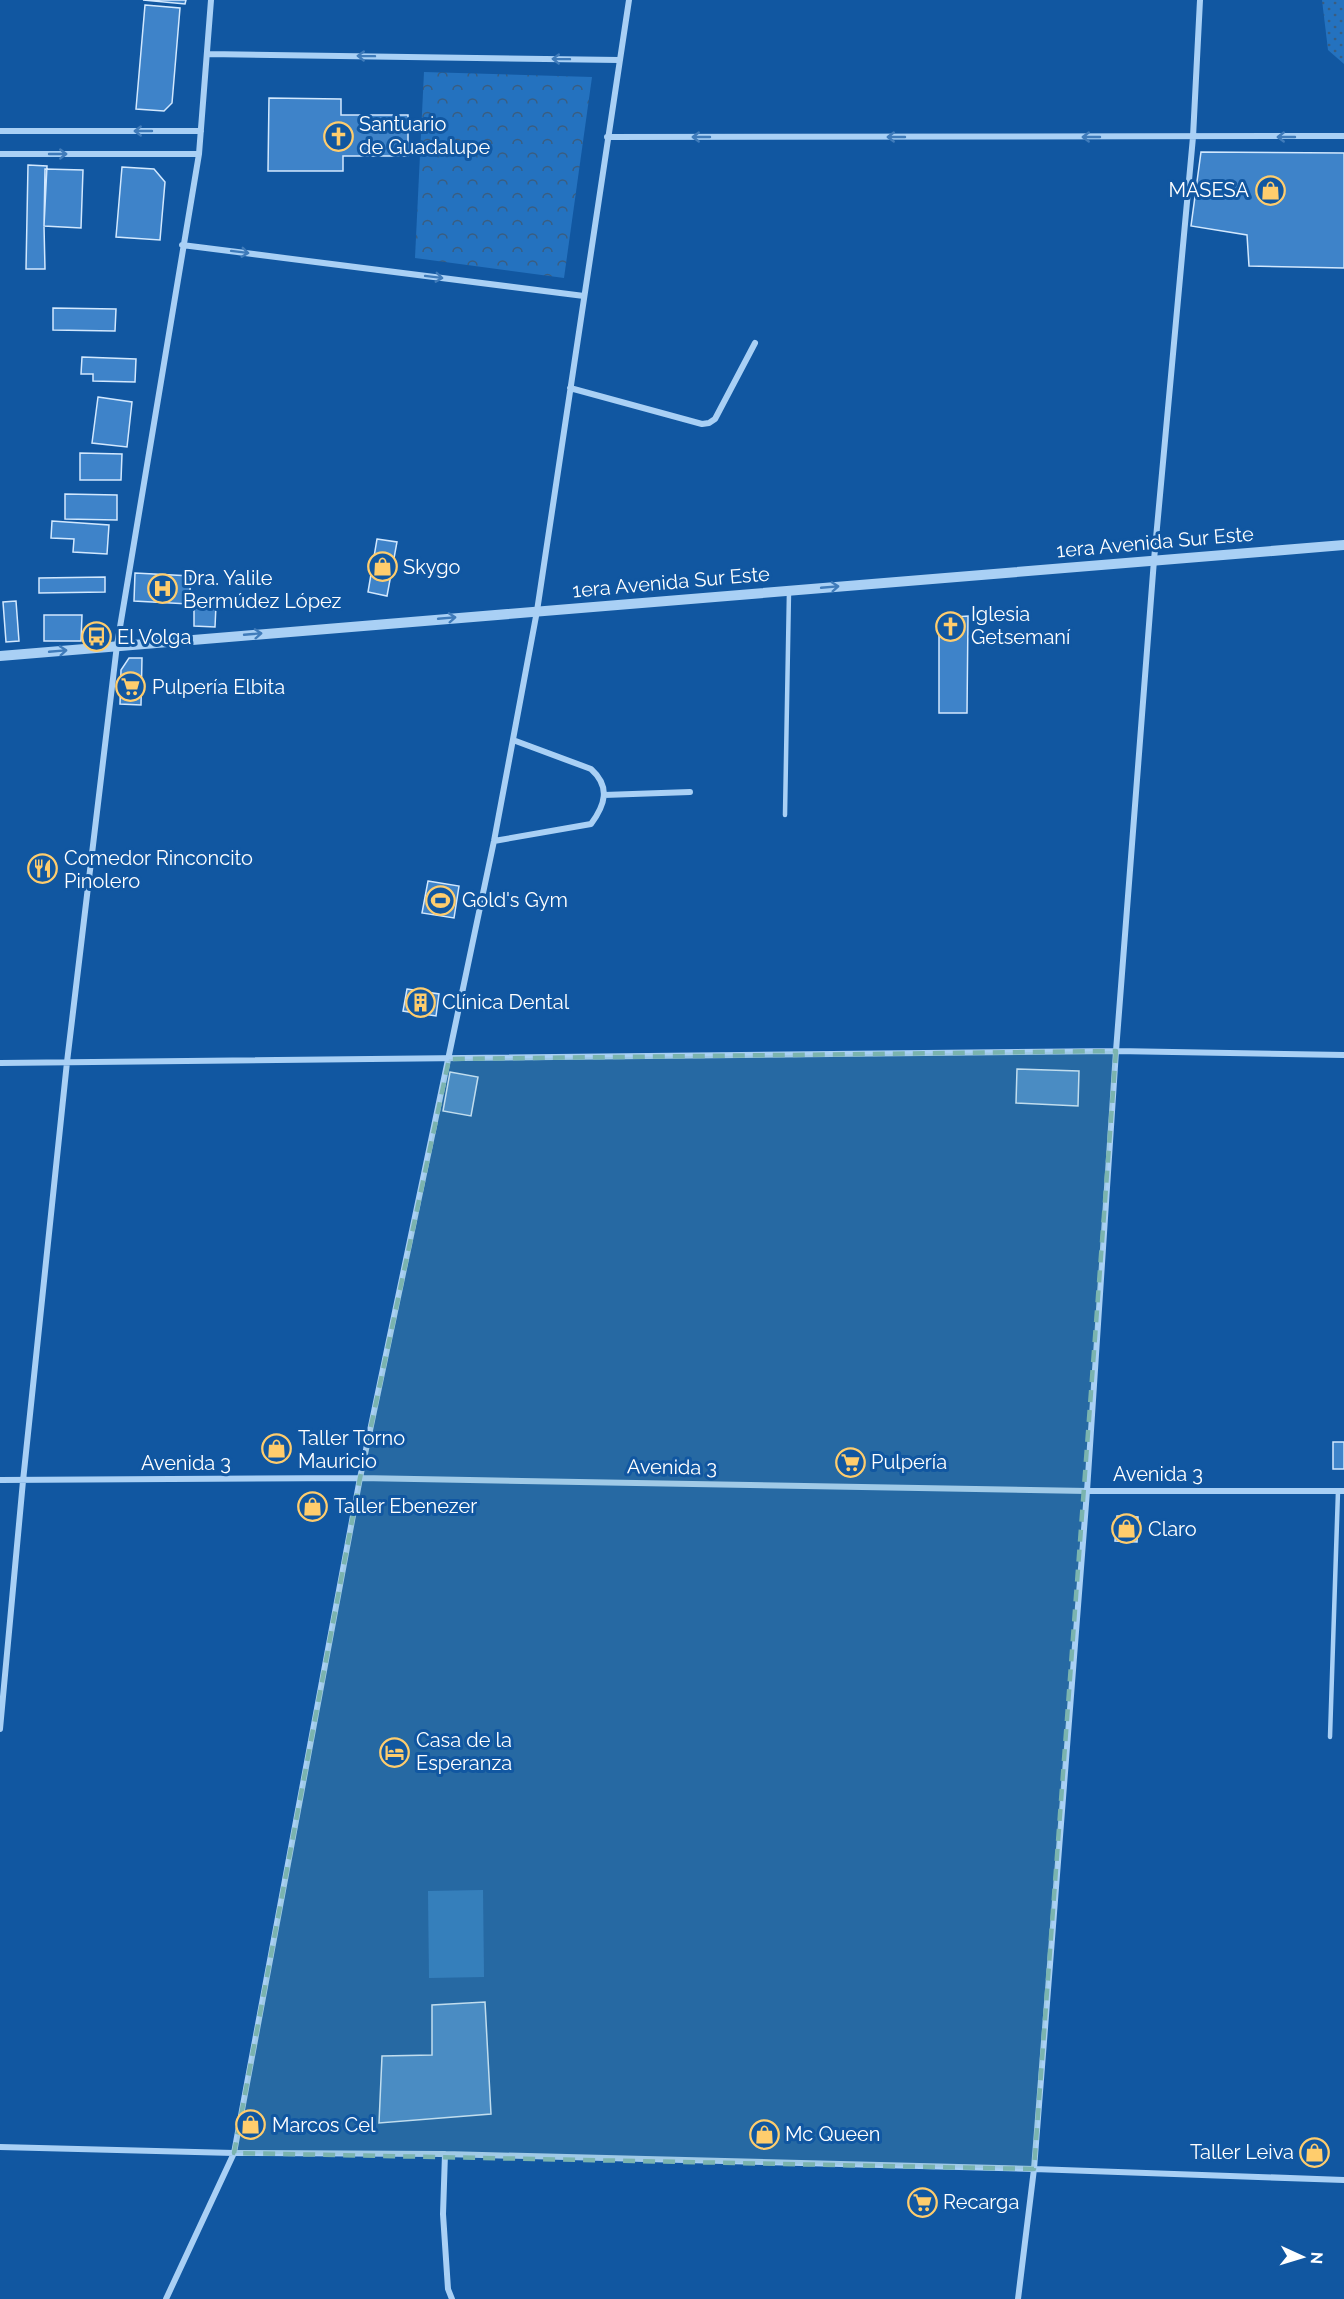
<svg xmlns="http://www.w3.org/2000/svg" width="1344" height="2299" font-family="Raleway,sans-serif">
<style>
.grass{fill:url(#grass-dots)}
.forest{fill:url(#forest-crowns)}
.pitch{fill:#2472bf}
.building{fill:#3e83c9;stroke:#d2e8fe;stroke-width:1.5}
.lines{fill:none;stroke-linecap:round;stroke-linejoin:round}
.service{stroke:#a9d0f5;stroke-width:4.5}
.minor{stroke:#a9d0f5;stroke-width:6}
.tertiary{stroke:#a9d0f5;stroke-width:10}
.oneway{stroke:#3f7bba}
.marked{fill:#7bb4af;fill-opacity:0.2;stroke:#7bb4af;stroke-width:4.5;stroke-dasharray:12 8;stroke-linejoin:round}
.labels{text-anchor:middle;stroke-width:6;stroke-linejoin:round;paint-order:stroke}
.poi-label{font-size:20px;fill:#fff;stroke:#1157a1;text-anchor:start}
.street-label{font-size:20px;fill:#fff;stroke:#1157a1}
</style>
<defs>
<pattern id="grass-dots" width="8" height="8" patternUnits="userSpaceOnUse" patternTransform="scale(1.5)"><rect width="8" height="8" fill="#2472bf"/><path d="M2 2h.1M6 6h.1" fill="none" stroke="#3a5d80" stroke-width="1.8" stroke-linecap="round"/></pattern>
<pattern id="forest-crowns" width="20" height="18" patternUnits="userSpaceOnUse" patternTransform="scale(1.5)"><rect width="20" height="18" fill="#2472bf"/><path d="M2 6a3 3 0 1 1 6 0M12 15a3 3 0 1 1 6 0" fill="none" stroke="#3a5d80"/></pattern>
</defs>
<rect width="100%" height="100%" fill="#1157a1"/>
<path class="grass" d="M1322 0H1344V64L1328 50Z"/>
<path class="forest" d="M424 72 592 77 564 278 415 258Z"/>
<path class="pitch" d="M483 1890 484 1977 429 1978 428 1891Z"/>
<path class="building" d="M143 0H186L185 4Z
M145 5 180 8 172 103 164 111 136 109Z
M269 98 341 99V115H408V156H343V171H268Z
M1201 152 1344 153V268L1249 266 1247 235 1191 226Z
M28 165 47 166 44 226 45 269H26Z
M122 167 154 169 165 182 160 240 116 237Z
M45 169 83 170 81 228 44 226Z
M53 308 116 309 115 331 53 330Z
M82 357 136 359 135 382 93 381V374H81Z
M98 397 132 402 127 447 92 443Z
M80 453 122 454 121 480H80Z
M65 494 117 495V520L65 519Z
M52 521 109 525 107 554 73 552 74 539 51 538Z
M377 539 397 542 387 596 368 592Z
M135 573 191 576 189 604 134 601Z
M105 577V592L39 593V578Z
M16 601 19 641 6 642 3 602Z
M194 605H216L215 627 194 626Z
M44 615H82L81 641H44Z
M968 616 967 713H939V618Z
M129 658H142L141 705 120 704 121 670Z
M428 881 459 886 454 918 422 913Z
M407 989 439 994 436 1016 403 1011Z
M1017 1069 1079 1071 1078 1106 1016 1103Z
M450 1072 478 1077 471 1116 443 1111Z
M1333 1442H1344V1469H1333Z
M1117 1516 1138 1517 1137 1542 1115 1541Z
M485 2002 491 2114 379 2123 382 2056 432 2055V2005Z"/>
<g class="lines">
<path class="service" d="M785 815 789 591
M1330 1737 1338 1491"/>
<path class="minor" d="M208 54 619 60
M0 131H201
M607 137 1344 136
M0 154H199
M182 245 584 296
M570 388 702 424 709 423 715 419 755 343
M604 795 690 792
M494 841 591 824C605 805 611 787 591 769L513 740
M0 1063 1116 1051 1344 1055
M0 1480 360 1478 1087 1491H1344
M0 1729 23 1481 67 1062 117 645 199 154 211 0
M0 2147 234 2153 445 2154 1034 2169 1344 2180
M445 2154 443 2214 448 2289 452 2299
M166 2299 234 2153 360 1478 494 841 537 611 629 0
M1018 2299 1034 2169 1087 1491 1116 1051 1154 560 1193 137 1200 0"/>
<path class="tertiary" d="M0 656 1344 545"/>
</g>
<defs><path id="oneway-shaft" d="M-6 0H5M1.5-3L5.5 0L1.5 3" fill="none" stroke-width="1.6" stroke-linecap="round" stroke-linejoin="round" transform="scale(1.5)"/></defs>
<g class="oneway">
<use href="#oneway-shaft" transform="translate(366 56) rotate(-179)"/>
<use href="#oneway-shaft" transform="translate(561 59) rotate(-179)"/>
<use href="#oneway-shaft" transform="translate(143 131) rotate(-180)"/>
<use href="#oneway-shaft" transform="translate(701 137) rotate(-180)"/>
<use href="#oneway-shaft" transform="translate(896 137) rotate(-180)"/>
<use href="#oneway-shaft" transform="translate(1091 137) rotate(-180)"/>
<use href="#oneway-shaft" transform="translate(1286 137) rotate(180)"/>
<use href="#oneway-shaft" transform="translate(58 154)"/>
<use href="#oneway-shaft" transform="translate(240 252) rotate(7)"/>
<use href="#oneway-shaft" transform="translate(434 277) rotate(7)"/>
<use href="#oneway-shaft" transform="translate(830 587) rotate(-5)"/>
<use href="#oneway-shaft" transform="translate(447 618) rotate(-5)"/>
<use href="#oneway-shaft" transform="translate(253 634) rotate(-5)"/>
<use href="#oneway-shaft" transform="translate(58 651) rotate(-5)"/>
</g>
<path class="marked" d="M1116 1051 1034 2169 234 2153 360 1478 449 1059Z"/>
<defs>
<symbol id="church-ring" viewBox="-11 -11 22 22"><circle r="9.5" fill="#1157a1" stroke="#ffcd6d" stroke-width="1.5"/><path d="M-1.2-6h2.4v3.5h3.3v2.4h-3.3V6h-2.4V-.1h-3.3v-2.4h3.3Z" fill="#ffcd6d"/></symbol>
<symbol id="shop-ring" viewBox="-11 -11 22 22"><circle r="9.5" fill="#1157a1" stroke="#ffcd6d" stroke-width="1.5"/><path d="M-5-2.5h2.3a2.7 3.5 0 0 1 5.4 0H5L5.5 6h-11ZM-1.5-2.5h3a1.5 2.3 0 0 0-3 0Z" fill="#ffcd6d"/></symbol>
<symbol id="hospital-ring" viewBox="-11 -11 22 22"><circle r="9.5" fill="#1157a1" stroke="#ffcd6d" stroke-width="1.5"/><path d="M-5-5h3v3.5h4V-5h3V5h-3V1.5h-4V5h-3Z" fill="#ffcd6d"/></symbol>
<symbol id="bus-ring" viewBox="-11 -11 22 22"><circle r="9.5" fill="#1157a1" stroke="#ffcd6d" stroke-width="1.5"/><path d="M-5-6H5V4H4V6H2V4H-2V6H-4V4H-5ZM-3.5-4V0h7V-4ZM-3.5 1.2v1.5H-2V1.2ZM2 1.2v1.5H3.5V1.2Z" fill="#ffcd6d"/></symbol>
<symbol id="supermarket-ring" viewBox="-11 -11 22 22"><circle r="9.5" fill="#1157a1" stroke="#ffcd6d" stroke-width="1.5"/><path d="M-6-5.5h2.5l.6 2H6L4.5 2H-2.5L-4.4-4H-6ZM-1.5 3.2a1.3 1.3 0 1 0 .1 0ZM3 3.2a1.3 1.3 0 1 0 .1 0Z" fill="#ffcd6d"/></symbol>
<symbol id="restaurant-ring" viewBox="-11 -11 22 22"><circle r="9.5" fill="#1157a1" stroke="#ffcd6d" stroke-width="1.5"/><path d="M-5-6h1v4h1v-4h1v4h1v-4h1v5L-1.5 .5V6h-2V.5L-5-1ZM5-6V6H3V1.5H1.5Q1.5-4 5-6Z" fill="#ffcd6d"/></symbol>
<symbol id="stadium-ring" viewBox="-11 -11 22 22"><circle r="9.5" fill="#1157a1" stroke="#ffcd6d" stroke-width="1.5"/><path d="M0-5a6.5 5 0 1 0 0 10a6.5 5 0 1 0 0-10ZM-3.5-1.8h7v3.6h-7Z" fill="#ffcd6d"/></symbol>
<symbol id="building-ring" viewBox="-11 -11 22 22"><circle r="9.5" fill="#1157a1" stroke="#ffcd6d" stroke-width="1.5"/><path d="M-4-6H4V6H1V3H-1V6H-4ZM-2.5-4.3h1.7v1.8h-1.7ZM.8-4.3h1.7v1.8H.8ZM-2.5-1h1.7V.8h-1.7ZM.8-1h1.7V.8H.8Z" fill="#ffcd6d"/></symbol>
<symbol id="hotel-ring" viewBox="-11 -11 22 22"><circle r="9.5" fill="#1157a1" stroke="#ffcd6d" stroke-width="1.5"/><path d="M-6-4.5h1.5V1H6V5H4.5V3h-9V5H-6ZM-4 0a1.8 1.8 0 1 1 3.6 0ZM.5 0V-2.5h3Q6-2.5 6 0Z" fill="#ffcd6d"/></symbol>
</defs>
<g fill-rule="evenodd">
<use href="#church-ring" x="322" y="120" width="33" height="33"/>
<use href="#shop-ring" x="1254" y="174" width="33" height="33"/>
<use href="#shop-ring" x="366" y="550" width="33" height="33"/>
<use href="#hospital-ring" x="146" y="572" width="33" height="33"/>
<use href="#church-ring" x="934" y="610" width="33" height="33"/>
<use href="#bus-ring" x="80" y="620" width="33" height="33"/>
<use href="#supermarket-ring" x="114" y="670" width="33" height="33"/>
<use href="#restaurant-ring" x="26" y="852" width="33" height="33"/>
<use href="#stadium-ring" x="424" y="884" width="33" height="33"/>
<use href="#building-ring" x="404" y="986" width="33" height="33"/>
<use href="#shop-ring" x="260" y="1432" width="33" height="33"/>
<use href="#supermarket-ring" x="834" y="1446" width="33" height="33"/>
<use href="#shop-ring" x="296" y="1490" width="33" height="33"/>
<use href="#shop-ring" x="1110" y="1512" width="33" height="33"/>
<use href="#hotel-ring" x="378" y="1736" width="33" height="33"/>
<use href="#shop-ring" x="234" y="2108" width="33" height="33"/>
<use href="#shop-ring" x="748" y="2118" width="33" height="33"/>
<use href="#shop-ring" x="1298" y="2136" width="33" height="33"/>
<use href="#supermarket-ring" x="906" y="2186" width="33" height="33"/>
</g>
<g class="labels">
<g class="poi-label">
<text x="359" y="131">Santuario<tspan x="359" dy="23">de Guadalupe</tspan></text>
<text x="1249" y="197" text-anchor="end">MASESA</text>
<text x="403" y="574">Skygo</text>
<text x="183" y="585">Dra. Yalile<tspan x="183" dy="23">Bermúdez López</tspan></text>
<text x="971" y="621">Iglesia<tspan x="971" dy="23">Getsemaní</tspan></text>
<text x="117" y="644">El Volga</text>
<text x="152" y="694">Pulpería Elbita</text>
<text x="64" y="865">Comedor Rinconcito<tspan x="64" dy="23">Pinolero</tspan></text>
<text x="462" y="907">Gold's Gym</text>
<text x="442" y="1009">Clínica Dental</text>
<text x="298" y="1445">Taller Torno<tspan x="298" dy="23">Mauricio</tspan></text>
<text x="871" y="1469">Pulpería</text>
<text x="334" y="1513">Taller Ebenezer</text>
<text x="1148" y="1536">Claro</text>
<text x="416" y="1747">Casa de la<tspan x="416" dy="23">Esperanza</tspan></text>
<text x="272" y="2132">Marcos Cel</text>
<text x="785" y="2141">Mc Queen</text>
<text x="1294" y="2159" text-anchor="end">Taller Leiva</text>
<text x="943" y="2209">Recarga</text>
</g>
<g class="street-label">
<text transform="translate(1155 542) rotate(-5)" y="7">1era Avenida Sur Este</text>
<text transform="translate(671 582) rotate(-5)" y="7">1era Avenida Sur Este</text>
<text x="186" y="1470">Avenida 3</text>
<text transform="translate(672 1467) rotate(1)" y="7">Avenida 3</text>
<text x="1158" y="1481">Avenida 3</text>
</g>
</g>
<g transform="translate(1302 2257) rotate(94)" stroke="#1157a1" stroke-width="4.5" paint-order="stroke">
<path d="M0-4.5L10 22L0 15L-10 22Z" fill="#ffffff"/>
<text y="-9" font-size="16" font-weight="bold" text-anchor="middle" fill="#ffffff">N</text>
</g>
</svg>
